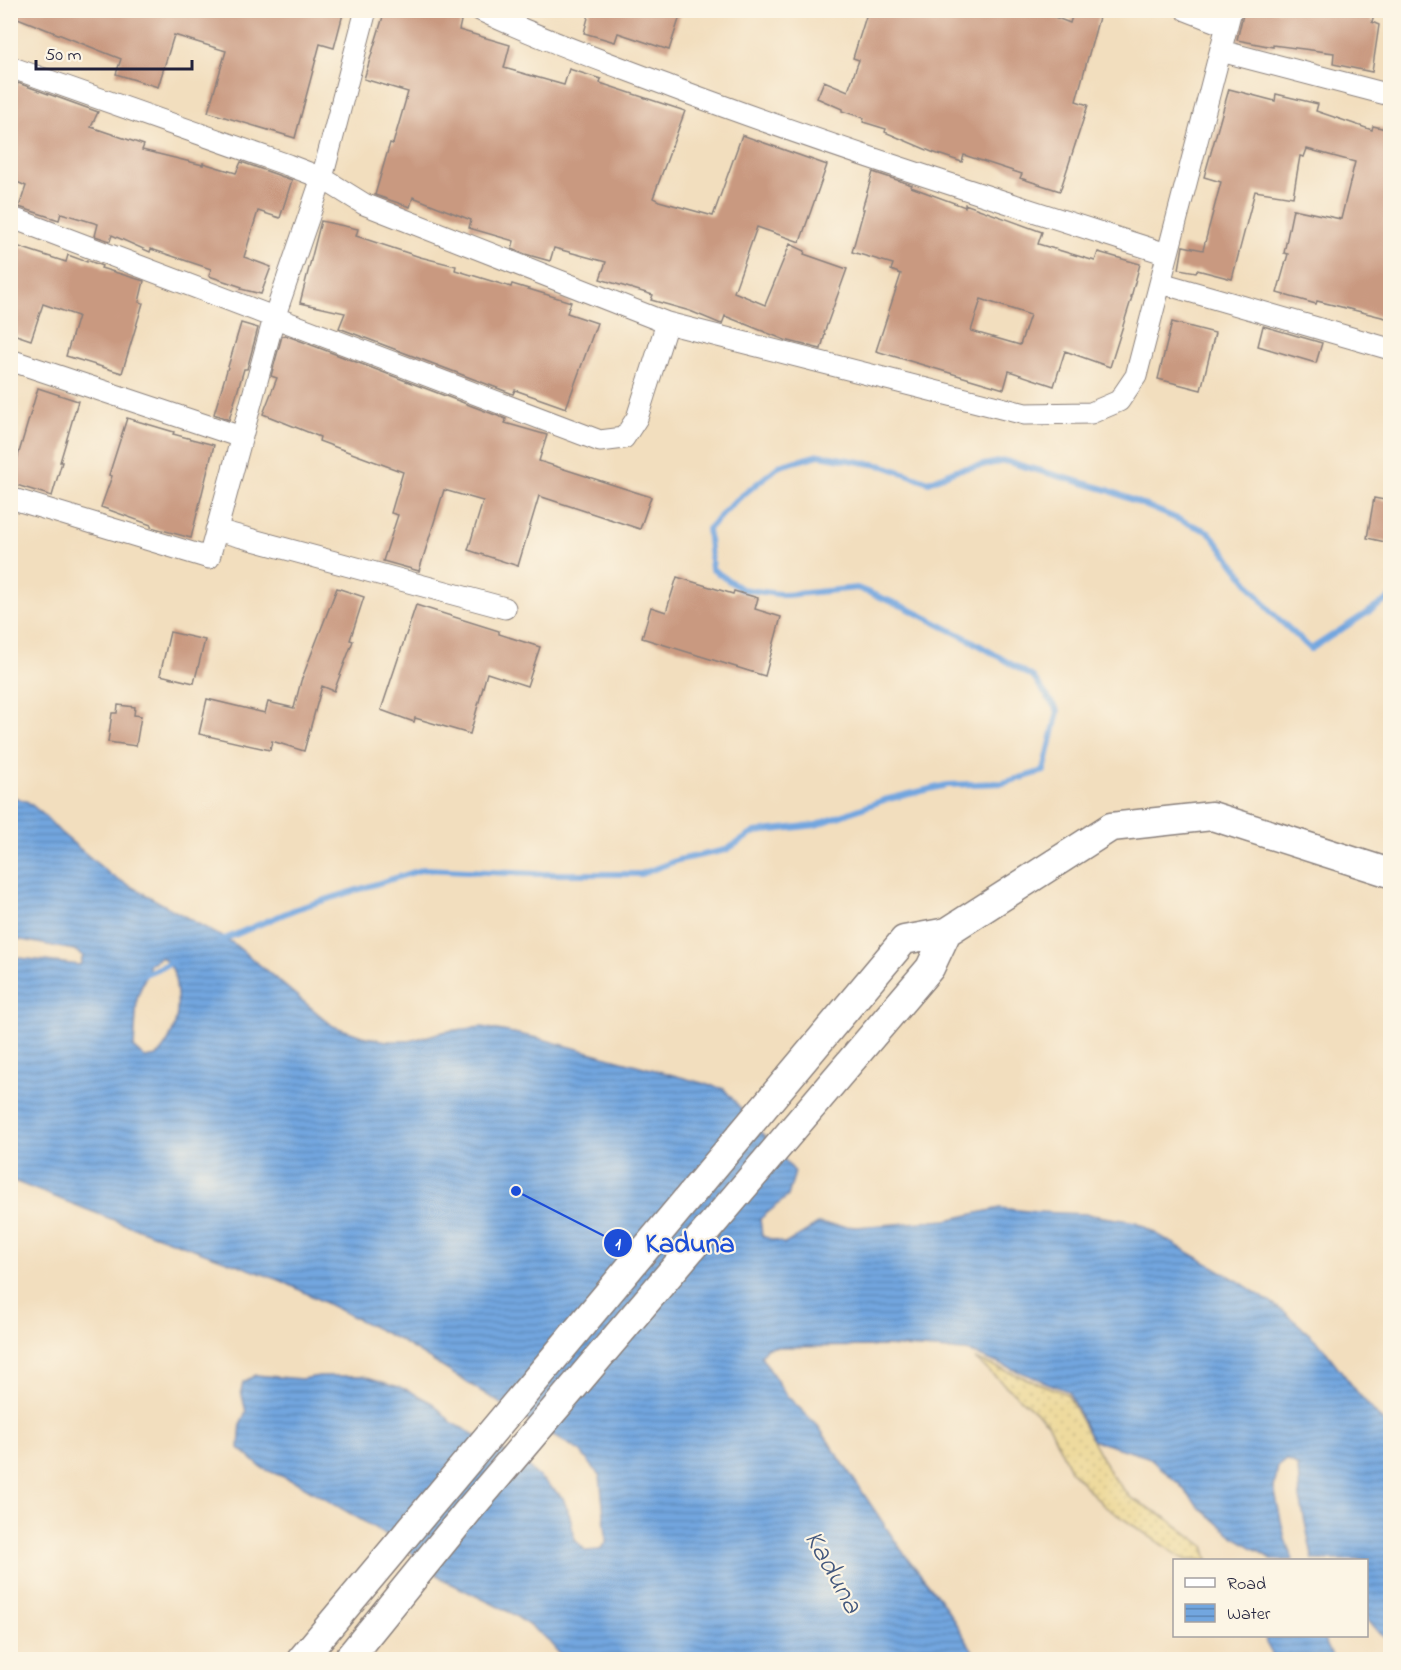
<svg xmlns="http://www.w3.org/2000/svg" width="1401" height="1670" font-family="'Indie Flower',sans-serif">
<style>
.sand{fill:url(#sand-dots);stroke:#887e6c;stroke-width:1.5}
.water{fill:url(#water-rules);stroke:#4a648d;stroke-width:1.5;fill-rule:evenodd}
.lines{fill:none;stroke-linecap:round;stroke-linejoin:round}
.stream{stroke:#72a6df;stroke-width:6}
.building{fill:#c99980;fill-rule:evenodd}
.street-casing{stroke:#8a807c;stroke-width:23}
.secondary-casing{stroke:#8a807c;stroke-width:31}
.street{stroke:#fff;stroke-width:21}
.secondary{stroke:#fff;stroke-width:28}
.labels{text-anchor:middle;stroke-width:4.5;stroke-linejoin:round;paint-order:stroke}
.water-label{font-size:28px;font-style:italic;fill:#42577d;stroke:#fcf5e5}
.leader{fill:none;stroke:#1d4ed8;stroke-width:2}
.callout-dot{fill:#1d4ed8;stroke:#fcf5e5;stroke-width:2}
.mark-label{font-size:18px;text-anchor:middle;font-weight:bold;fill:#fff}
.callout-label{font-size:28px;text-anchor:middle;font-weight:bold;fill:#1d4ed8;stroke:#fcf5e5;stroke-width:4.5;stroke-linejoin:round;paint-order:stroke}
</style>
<defs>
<pattern id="sand-dots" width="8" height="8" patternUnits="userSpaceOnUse" patternTransform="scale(1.5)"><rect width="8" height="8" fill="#eeda9e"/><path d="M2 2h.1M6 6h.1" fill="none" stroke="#ccbb89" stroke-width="1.8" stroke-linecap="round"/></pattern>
<pattern id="water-rules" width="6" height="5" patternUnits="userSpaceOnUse" patternTransform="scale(1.5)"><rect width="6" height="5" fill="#72a6df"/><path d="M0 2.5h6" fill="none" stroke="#5d87b6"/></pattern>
</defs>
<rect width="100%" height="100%" fill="#fcf5e5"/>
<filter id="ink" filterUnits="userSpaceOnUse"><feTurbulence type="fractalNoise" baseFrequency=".0167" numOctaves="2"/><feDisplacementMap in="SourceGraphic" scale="12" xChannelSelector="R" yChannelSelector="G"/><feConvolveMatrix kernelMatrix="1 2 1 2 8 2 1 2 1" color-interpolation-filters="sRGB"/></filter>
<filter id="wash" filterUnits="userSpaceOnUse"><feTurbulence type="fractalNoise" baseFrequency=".008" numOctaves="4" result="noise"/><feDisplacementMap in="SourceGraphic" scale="24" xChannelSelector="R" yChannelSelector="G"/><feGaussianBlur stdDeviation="1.35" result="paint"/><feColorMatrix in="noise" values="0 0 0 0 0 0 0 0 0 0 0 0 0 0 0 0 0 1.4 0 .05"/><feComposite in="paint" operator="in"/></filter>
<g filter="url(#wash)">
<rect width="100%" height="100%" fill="#f2debe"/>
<path class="sand" d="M975 1359 1067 1394 1111 1475 1131 1498 1168 1519 1204 1546 1208 1560H1185L1104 1506 1070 1470 1048 1423Z"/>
<path class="water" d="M11 796 28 802 44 815 60 832 112 876 233 943 333 1026 362 1036 386 1041H409L447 1031 482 1027 538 1038 724 1089 795 1172 788 1196 760 1219 762 1236 785 1244 818 1224 857 1227 947 1220 1000 1208 1036 1212 1085 1214 1136 1222 1238 1281 1286 1313 1321 1345 1358 1393 1390 1430V1642L1367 1620 1366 1560H1313L1300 1498 1298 1467 1293 1463 1286 1460 1278 1466 1274 1488 1285 1539 1293 1560H1273L1233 1536 1199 1507 1179 1484 1148 1457 1092 1440 1068 1391 967 1351 886 1346 775 1347 766 1348 761 1356 786 1395 818 1426 902 1551 941 1600 978 1659H564L545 1637 511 1613 444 1580 399 1542 298 1483 262 1468 239 1448 241 1422 246 1412 241 1391 243 1382 256 1375 301 1379 319 1376H364L408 1390 434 1404 451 1422 520 1460 563 1498 570 1517 575 1540 586 1551 599 1550 606 1543V1534L600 1476 580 1451 529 1421 399 1340 282 1281 119 1222 11 1180V957L80 965 83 956 74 950 11 938ZM161 957C173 965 174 972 176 985 180 1013 176 1036 157 1056L145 1058 134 1048 137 998 150 964Z
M1265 1636H1323L1333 1659H1275L1266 1643Z"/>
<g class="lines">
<path class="stream" d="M220 941 296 909 424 869 535 874H641L678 860 726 850 755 832 816 825 884 800 947 785 1003 783 1044 771 1058 711 1033 677 972 641 907 608 857 588 786 595 741 589 712 569 708 529 733 503 779 466 819 455 884 466 929 482 956 470 1005 461 1108 490 1209 532 1271 612 1311 649 1390 598
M140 976 175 961"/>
</g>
<g id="blocks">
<path class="building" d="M10 10H344L334 48 320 44 295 138 208 112 226 51 174 35 158 87 116 74 121 59 10 15Z
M385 10H440L461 21 459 30 510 45 504 68 564 85 569 69 601 79 600 83 685 111 653 198 659 201 713 216 742 135 827 165 800 242 757 227 734 292 765 305 790 244 805 251 804 254 847 269 824 333 825 334 821 349 785 340 725 316 722 324 719 323 690 311 651 300 653 295 600 279 606 262 554 248 550 261 525 254 512 249 514 241 469 228 471 220 413 197 410 207 375 195 390 143 393 144 408 92 364 79Z
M590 10H682L669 50 618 33 615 42 584 33Z
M868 10H1036L1070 23 1074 10H1101L1076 101 1088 105 1060 191 1020 178 1022 174 964 155 962 162 932 152 885 132 886 129 863 122 864 118 842 111V109L817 98 824 81 848 91 859 60 853 58Z
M1244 10H1375L1372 22 1379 25 1372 72 1333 64 1334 53 1273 45V47L1237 40Z
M18 83 98 112 91 127 144 145 142 150 203 165V163L236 173 241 162 292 180 280 218 258 211 244 257 271 267 261 294 241 289 242 287 209 276 211 269 151 249 150 252 112 235 110 241 95 236 98 224 61 213 59 220 19 207 26 186 10 179 11 100Z
M1229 89 1275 101 1276 94 1318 104 1316 111 1372 130 1373 126 1390 130V319L1317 301 1316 304 1277 293 1288 254 1284 253 1293 209 1341 219 1355 162 1307 149 1304 157 1300 156 1293 197 1255 191 1232 279 1197 270 1196 272 1179 269 1183 246 1203 250 1221 182 1204 177Z
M873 172 912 185 911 187 965 207V204L1042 232 1038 244 1095 261 1098 252 1140 264 1131 297H1132L1110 367 1065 351 1054 386 1009 371 1004 389 876 351 901 274 891 270 893 264 852 252 864 209H862ZM981 299 1030 315 1020 345 971 331Z
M321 221 358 229 356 236 420 257 456 266 455 270 511 287 512 284 571 302 567 313 597 323 566 408 515 390 513 394 339 328 345 313 300 303Z
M10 244 66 262 68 255 87 262V260L102 266 101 268 144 281 139 302 143 303 122 373 66 356 78 316 43 304 31 340 10 333Z
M1172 322 1215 333 1201 390 1158 379Z
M241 323 258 328 247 369H244L229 420 214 414Z
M1263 326 1322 343 1316 363 1258 346Z
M285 335 506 419 505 423 547 435 539 461 651 497 640 529 539 496 518 566 468 550 483 501 444 490 419 571 383 561 398 515 391 513 403 472 319 441 320 437 263 414 277 378 271 376 282 336Z
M38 388 78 401 60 462H62L52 496 10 483Z
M127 418 174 432 173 434 214 445 191 538 151 527V525L101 507 112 476 109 475Z
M1374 498 1390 501V543L1367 538Z
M677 577 733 594 734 591 758 598 755 609 781 617 765 676 642 638 651 607 666 612Z
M337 588 364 597 350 640 353 641 334 691 322 686 304 751 272 741 270 750 199 734 207 699 265 713 268 702 294 708 301 681Z
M416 605 499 631V634L540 647 527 686 487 673 470 734 415 718 414 722 381 710Z
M170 632 205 640 194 683 160 675Z
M118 705 135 707 134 715 141 716 136 746 108 742 112 713H117Z"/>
</g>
</g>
<g filter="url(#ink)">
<use href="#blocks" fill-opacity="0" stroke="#8a807c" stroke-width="1.5"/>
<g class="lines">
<defs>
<path id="street" d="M480 10C543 40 609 63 674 88 836 149 1002 201 1167 254
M1186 10 1227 26
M1221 51 1390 95
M10 67 288 165 322 178 364 204 667 323 1025 414 1091 413 1119 401 1136 376 1231 10
M10 217 600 441 624 438 637 418 667 323
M1161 283 1390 349
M10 360 241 437
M10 498 209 558 274 318 322 178 366 10
M216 530 505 608"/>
<path id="secondary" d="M301 1660 904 940 947 932 1111 827 1212 816 1390 873
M347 1660 468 1511 930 968 947 932"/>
</defs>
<use href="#street" class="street-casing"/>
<use href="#secondary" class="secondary-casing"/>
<use href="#street" class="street"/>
<use href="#secondary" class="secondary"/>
</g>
</g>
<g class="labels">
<g class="water-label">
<text transform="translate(835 1571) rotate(61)" y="10">Kaduna</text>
</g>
</g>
<path class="leader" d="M516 1191L618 1243"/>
<g class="callout-dot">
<circle cx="516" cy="1191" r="6"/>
<circle cx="618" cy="1243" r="15"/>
</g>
<g class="mark-label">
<text x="618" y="1249">1</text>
</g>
<g class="callout-label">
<text x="690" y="1252">Kaduna</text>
</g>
<rect width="1401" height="1670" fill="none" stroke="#fcf5e5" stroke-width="36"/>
<rect x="1173" y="1559" width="195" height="78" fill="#fcf5e5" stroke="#a5a1a1" stroke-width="1.5"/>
<rect x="1185" y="1578" width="30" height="9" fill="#ffffff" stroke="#a5a1a1" stroke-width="1.5"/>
<text x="1227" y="1589" font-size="18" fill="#22223b">Road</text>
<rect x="1185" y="1604" width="30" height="18" fill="url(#water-rules)" stroke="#a5a1a1" stroke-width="1.5"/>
<text x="1227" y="1619" font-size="18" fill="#22223b">Water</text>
<path d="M36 60v9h156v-9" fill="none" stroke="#22223b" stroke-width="3"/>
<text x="45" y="60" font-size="18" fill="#22223b" stroke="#fcf5e5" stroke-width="4.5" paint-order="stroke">50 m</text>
</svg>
